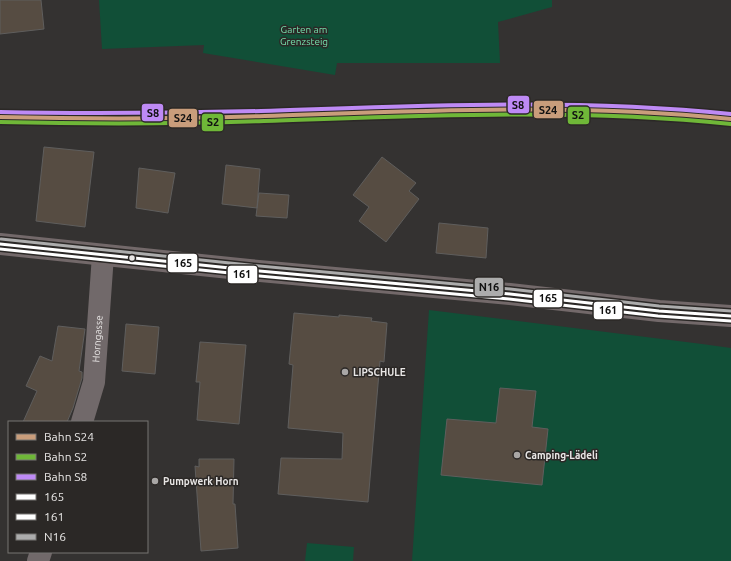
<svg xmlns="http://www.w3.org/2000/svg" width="731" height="561" font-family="Ubuntu,sans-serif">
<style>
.green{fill:#114f37}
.building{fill:#564c42;stroke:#5f5e5d}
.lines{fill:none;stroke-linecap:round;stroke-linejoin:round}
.minor{stroke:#71696a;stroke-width:22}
.major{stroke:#73696a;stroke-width:22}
.bus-1-casing{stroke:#2b2826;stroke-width:6}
.bus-2-casing{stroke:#2b2826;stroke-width:6}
.bus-3-casing{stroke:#2b2826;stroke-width:6}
.bus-1{stroke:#fff;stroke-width:3}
.bus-2{stroke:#fff;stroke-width:3}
.bus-3{stroke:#acacac;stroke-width:3}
.rail-1-casing{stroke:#2b2826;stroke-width:7}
.rail-2-casing{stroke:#2b2826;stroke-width:7}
.rail-3-casing{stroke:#2b2826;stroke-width:7}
.rail-1{stroke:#c99d7b;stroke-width:4}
.rail-2{stroke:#6fb738;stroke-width:4}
.rail-3{stroke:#be8af5;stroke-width:4}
.bus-dot{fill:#e8e6e5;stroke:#2b2826;stroke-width:1.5}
.poi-dot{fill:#a9a7a6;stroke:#2b2826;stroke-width:1.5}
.labels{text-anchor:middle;stroke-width:3;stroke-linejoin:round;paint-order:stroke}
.park-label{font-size:10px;fill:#75e1ad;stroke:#2b2826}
.street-label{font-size:10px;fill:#e8e6e5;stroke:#2b2826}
.poi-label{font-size:10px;font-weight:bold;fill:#e8e6e5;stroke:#2b2826;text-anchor:start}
.line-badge{stroke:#2b2826;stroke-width:1.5}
.pale-badge-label{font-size:11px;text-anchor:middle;font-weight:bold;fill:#111}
</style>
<rect width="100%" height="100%" fill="#343231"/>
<path class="green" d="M99 0H552V7L498 22 500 63H337L335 75 203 53 204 45 102 49Z
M429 310 702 344 731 348V561H412Z
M307 543 354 547 353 561H305Z"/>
<path class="building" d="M0 0H41L44 29 0 34Z
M44 147 94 152 85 227 36 221Z
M382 157 416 183 409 191 419 199 386 242 359 221 369 207 353 195Z
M226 165 260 169 257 208 222 204Z
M139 168 175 173 168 213 136 208Z
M259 193 289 195 287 218 256 216Z
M439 223 488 228 486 258 436 253Z
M294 313 339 317V315L372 318 371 321 387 323 384 362 380 361 368 502 278 494 281 458 342 459 343 433 288 428 293 365 289 364Z
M126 324 159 327 155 374 122 371Z
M58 326 85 329 79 371 82 372V378L73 408 67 422H23L37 391 26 386 40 356 52 361Z
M200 342 246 345 239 424 197 420 200 382H196Z
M500 388 536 391 532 427 548 429 542 485 441 475 447 419 496 423Z
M199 459H234L233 504H235L238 548 201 551 195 466 199 467Z"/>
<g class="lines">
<g class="minor">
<path id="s1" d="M82 422 94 382 103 255"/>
<path d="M38 561 41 552"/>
</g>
<path class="major" d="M0 244 249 270 510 294 659 311 731 316"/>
<defs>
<path id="bus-1" d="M0 244 249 270 510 294 659 311 731 316"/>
<path id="bus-2" d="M0 249 249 275 509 299 658 316 731 321"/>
<path id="bus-3" d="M1 239 249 265 510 289 659 306 731 311"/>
</defs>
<use href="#bus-1" class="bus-1-casing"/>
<use href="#bus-2" class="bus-2-casing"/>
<use href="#bus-3" class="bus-3-casing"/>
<use href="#bus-1" class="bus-1"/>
<use href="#bus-2" class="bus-2"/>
<use href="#bus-3" class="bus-3"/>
<defs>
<path id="rail-1" d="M0 117C88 119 176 119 265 116 420 111 576 103 731 119"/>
<path id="rail-2" d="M0 122C88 124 176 124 264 121 420 116 575 108 731 124"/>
<path id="rail-3" d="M0 112C87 114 174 113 261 111 418 106 574 98 731 114"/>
</defs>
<use href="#rail-1" class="rail-1-casing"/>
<use href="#rail-2" class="rail-2-casing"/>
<use href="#rail-3" class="rail-3-casing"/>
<use href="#rail-1" class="rail-1"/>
<use href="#rail-2" class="rail-2"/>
<use href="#rail-3" class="rail-3"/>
</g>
<circle class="bus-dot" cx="132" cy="258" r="3.5"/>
<g class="poi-dot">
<circle cx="345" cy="372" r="4"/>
<circle cx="517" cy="455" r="4"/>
<circle cx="155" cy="481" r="4"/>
</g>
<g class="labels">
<g class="park-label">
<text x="304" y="33">Garten am<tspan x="304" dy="12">Grenzsteig</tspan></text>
</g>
<g class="street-label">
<text dy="4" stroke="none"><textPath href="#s1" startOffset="85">Horngasse</textPath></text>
</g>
<g class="poi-label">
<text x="353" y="376">LIPSCHULE</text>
<text x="525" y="459">Camping-Lädeli</text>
<text x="163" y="485">Pumpwerk Horn</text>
</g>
</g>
<g class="line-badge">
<rect x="507" y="95" width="23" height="19" rx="4" fill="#be8af5"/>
<rect x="533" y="100" width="31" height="19" rx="4" fill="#c99d7b"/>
<rect x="141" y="103" width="23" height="19" rx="4" fill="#be8af5"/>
<rect x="567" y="106" width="23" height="19" rx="4" fill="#6fb738"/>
<rect x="168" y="108" width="30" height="20" rx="4" fill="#c99d7b"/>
<rect x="201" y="113" width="23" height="19" rx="4" fill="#6fb738"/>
<rect x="167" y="253" width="31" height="20" rx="4" fill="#fff"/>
<rect x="227" y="265" width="31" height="19" rx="4" fill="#fff"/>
<rect x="474" y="277" width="30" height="20" rx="4" fill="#acacac"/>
<rect x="533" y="289" width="30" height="19" rx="4" fill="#fff"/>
<rect x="593" y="301" width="30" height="19" rx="4" fill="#fff"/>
</g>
<g class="pale-badge-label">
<text x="518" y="109">S8</text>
<text x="548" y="114">S24</text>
<text x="153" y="117">S8</text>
<text x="578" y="119">S2</text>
<text x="183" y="122">S24</text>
<text x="213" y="126">S2</text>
<text x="183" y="267">165</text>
<text x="242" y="278">161</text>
<text x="489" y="291">N16</text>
<text x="548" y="302">165</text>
<text x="608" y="314">161</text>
</g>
<rect x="8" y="421" width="140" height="132" fill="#2b2826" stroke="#777472"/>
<rect x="16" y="434" width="20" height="6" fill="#c99d7b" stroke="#777472"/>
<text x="44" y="441" font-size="12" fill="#e8e6e5">Bahn S24</text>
<rect x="16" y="454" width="20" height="6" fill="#6fb738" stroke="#777472"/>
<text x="44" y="461" font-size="12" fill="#e8e6e5">Bahn S2</text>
<rect x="16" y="474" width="20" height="6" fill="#be8af5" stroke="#777472"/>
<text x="44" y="481" font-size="12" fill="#e8e6e5">Bahn S8</text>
<rect x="16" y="494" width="20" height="6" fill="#ffffff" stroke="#777472"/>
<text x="44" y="501" font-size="12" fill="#e8e6e5">165</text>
<rect x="16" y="514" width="20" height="6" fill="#ffffff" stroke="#777472"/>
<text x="44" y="521" font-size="12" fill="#e8e6e5">161</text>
<rect x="16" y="534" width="20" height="6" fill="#acacac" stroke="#777472"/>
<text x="44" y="541" font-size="12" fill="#e8e6e5">N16</text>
</svg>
